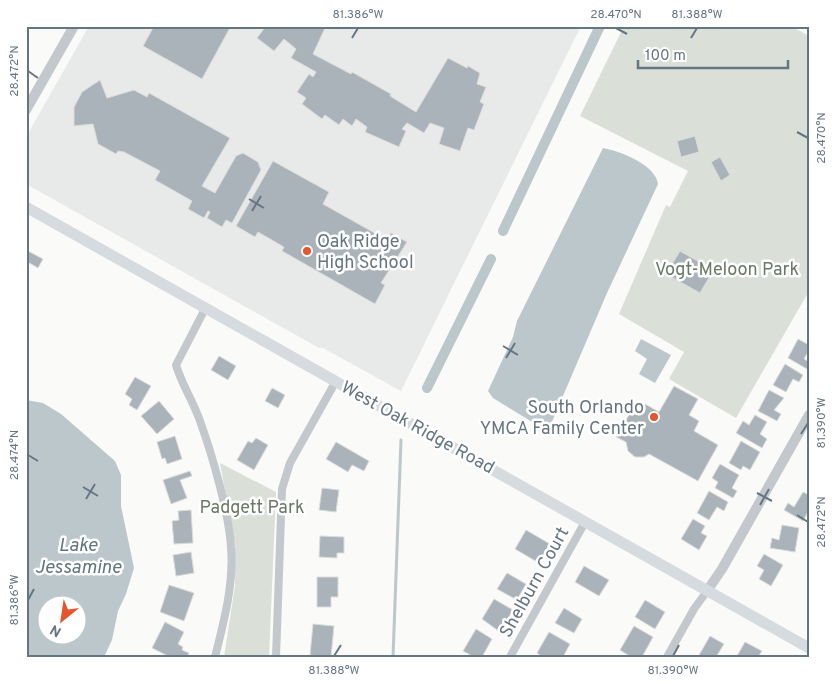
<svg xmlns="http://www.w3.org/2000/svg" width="835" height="683" font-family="Overpass,sans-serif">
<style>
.built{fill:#e8e9e9}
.green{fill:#dadfd7}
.water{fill:#bbc7cb;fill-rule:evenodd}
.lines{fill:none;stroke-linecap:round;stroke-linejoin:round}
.stream{stroke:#bbc7cb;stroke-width:3}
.canal{stroke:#bbc7cb;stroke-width:10}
.building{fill:#aab3b9;stroke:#dcdcda}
.minor{stroke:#c3c8cc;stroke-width:8}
.tertiary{stroke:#c3c8cc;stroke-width:10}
.secondary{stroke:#d6dbdf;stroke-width:11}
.ticks{fill:none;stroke:#657683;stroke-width:2}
.poi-dot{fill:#e4572e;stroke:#fff;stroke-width:2}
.labels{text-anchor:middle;stroke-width:5;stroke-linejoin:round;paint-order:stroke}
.poi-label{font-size:18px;fill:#657683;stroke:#fff;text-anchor:start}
.park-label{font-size:18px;fill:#687a64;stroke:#fff}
.street-label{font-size:18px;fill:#657683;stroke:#fff}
.water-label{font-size:19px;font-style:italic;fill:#60757c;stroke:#fff}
.neatline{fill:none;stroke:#657683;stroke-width:2}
.ticks-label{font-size:12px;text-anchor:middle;fill:#657683}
</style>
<rect width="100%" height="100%" fill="#fafaf8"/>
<path class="built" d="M89 26H581L401 391 323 348H319L26 184V137Z"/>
<path class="green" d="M624 26H791L809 36V291L736 418 669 379 684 352 619 314 666 205 670 207 688 171 580 116Z
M220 463 276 492 269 657H224L235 586V545Z"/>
<path class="water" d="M603 148C620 151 656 165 658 184L607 293 551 424 542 428 493 398 488 391 513 337 517 321Z
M641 339 671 355 655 383 639 374 647 359 635 351Z
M26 400 43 403 61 414 115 461 121 475V506L134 568 126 594 118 611 112 640 104 657H26ZM48 606H78V636H48Z"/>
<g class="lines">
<path class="stream" d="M393 657 401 440"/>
<path class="canal" d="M503 231 600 26
M427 388 491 259"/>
</g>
<path class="building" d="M154 26H231L202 79 143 46Z
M266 26H326L313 54 351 74 352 72 391 94 390 96 416 112 448 58 467 68 468 66 480 73 477 84 486 87 480 102 484 104 474 130 468 128 460 151 439 144 444 128 430 123 424 133 407 123 402 129 406 131 399 147 365 132 367 127 356 119 352 126 343 119 339 125 325 115 322 119 302 104 306 98 297 92 309 74 313 77 316 72 291 58 296 49 284 39 274 51 257 38Z
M100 80 107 98 134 90 147 97 149 93 230 138 202 186 215 193 236 156 243 153 258 162 261 170 232 223 226 220 222 227 207 218 210 212 208 211 204 218 188 209 192 201 155 180 160 171 124 152 118 151 116 154 98 144 93 124 74 126V107L82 92Z
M695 136 699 152 681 157 677 141Z
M720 157 730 175 721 181 711 162Z
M273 161 329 192 323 204 387 240 391 233 407 242 381 283 385 285 375 304 282 251 284 247 258 232 255 237 236 226Z
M26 250 43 259 38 268 26 261Z
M680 251 710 268 707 274 710 276 700 293 666 274Z
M798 339 809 345V350L804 359 809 362 807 369 788 358Z
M219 356 236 366 228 380 211 370Z
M785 364 803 375 799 382 793 379 786 392 773 385Z
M135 377 151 386 137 410 129 405 132 399 125 394Z
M674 386 698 399 689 415 699 421 694 431 718 445 698 481 649 454 644 457H635L628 451 626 442 616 437 633 408 641 412 645 404 659 412Z
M272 388 285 395 278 408 265 401Z
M769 390 784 398 774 410 781 414 777 421 758 411Z
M159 401 174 419 157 434 141 416Z
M755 415 767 422 760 434 767 439 762 448 736 433 743 421 749 425Z
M175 436 182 459 167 464 165 458 162 459 157 442Z
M256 438 268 445 254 470 237 460 248 441 252 443Z
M741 441 760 452 750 470 743 466 741 470 729 463Z
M336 442 369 461 364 471 352 465 348 472 326 459Z
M720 464 739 475 732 488 737 491 733 498 715 488 718 482 712 478Z
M190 471 192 476 180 480 187 498 171 504 163 480Z
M322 488 339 490 336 512 319 510Z
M709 491 728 502 724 511 717 507 709 520 697 513Z
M803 492 809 495V510L803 521 784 510 788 503 794 507Z
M191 510 193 543 174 544 172 521 179 520 178 511Z
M693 519 705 526 701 533 707 536 699 550 681 539Z
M782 525 799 528 795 552 770 548 772 538 779 540Z
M526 530 550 544 539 563 515 549Z
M320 536 344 537V553H337V558L319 557Z
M191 552 194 573 176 576 173 555Z
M764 554 783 565 771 586 759 579 764 570 757 566Z
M584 566 609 580 599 596 575 582Z
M507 573 526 584 517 600 497 589Z
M317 577H338V597H331V607H317Z
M169 585 194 593 184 621 160 612Z
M494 599 513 610 500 632 482 619Z
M645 600 665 612 655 629 635 617Z
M564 608 582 619 574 633 555 623Z
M165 622 184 632 178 644 183 647 182 650 189 653 187 657H170L152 648Z
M313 624 334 626 331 657 310 655Z
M634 626 653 637 642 657H631L620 650Z
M476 629 492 639 482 657H474L463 651Z
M549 632 570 644 563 657H543L537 653Z
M710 636 724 644 716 657H698Z
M745 642 762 651 758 657 737 656Z"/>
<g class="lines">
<path class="minor" d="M205 309 176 365C182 385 193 401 200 421 212 454 229 513 231 547 234 584 224 621 215 657
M276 657 282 489 290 463 336 381
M510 657 585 522
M667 657 694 609 707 591"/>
<path class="tertiary" d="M26 110 74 26
M707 591 722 569 809 415"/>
<path class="secondary" d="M26 207 809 648"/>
</g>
<path class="ticks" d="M616 28 627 34M352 38 358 28M691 38 697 28M28 71 38 78M797 132 808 138M249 199 264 208M252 211 261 196M503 346 518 355M506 358 515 343M801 434 808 423M28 455 38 461M83 487 98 496M757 493 772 501M86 499 95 484M760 505 769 489M797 515 808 522M28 600 34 589M334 656 341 645M673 656 679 645"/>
<g class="poi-dot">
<circle cx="307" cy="251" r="5"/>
<circle cx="654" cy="417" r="5"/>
</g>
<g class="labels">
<g class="poi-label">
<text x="317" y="247">Oak Ridge<tspan x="317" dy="21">High School</tspan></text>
<text x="644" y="413" text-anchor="end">South Orlando<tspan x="644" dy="21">YMCA Family Center</tspan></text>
</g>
<g class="park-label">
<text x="727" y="275">Vogt-Meloon Park</text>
<text x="252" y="513">Padgett Park</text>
</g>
<g class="street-label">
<text transform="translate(418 427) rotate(29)" y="6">West Oak Ridge Road</text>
<text transform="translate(534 582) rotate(-61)" y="6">Shelburn Court</text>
</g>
<g class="water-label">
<text x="78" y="551">Lake<tspan x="78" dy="22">Jessamine</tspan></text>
</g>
</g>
<rect width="835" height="683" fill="none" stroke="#ffffff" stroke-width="55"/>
<g transform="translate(62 620) rotate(210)"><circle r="24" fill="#ffffff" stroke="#c1c8cd"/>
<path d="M0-4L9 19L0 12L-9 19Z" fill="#e4572e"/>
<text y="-8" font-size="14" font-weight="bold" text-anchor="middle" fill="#657683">N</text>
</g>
<path d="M638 60v8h150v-8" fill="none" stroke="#657683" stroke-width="2.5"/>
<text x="645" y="60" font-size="15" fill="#657683" stroke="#ffffff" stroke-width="4" paint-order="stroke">100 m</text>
<rect x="28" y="28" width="780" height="628" class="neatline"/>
<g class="ticks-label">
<text x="358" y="18">81.386°W</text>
<text x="616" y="18">28.470°N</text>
<text x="697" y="18">81.388°W</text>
<text transform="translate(14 71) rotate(-90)" y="4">28.472°N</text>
<text transform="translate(821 138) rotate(-90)" y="4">28.470°N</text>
<text transform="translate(821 423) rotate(-90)" y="4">81.390°W</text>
<text transform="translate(14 455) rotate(-90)" y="4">28.474°N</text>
<text transform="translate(821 522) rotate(-90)" y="4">28.472°N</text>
<text transform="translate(14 600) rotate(-90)" y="4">81.386°W</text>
<text x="334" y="674">81.388°W</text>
<text x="673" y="674">81.390°W</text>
</g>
</svg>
